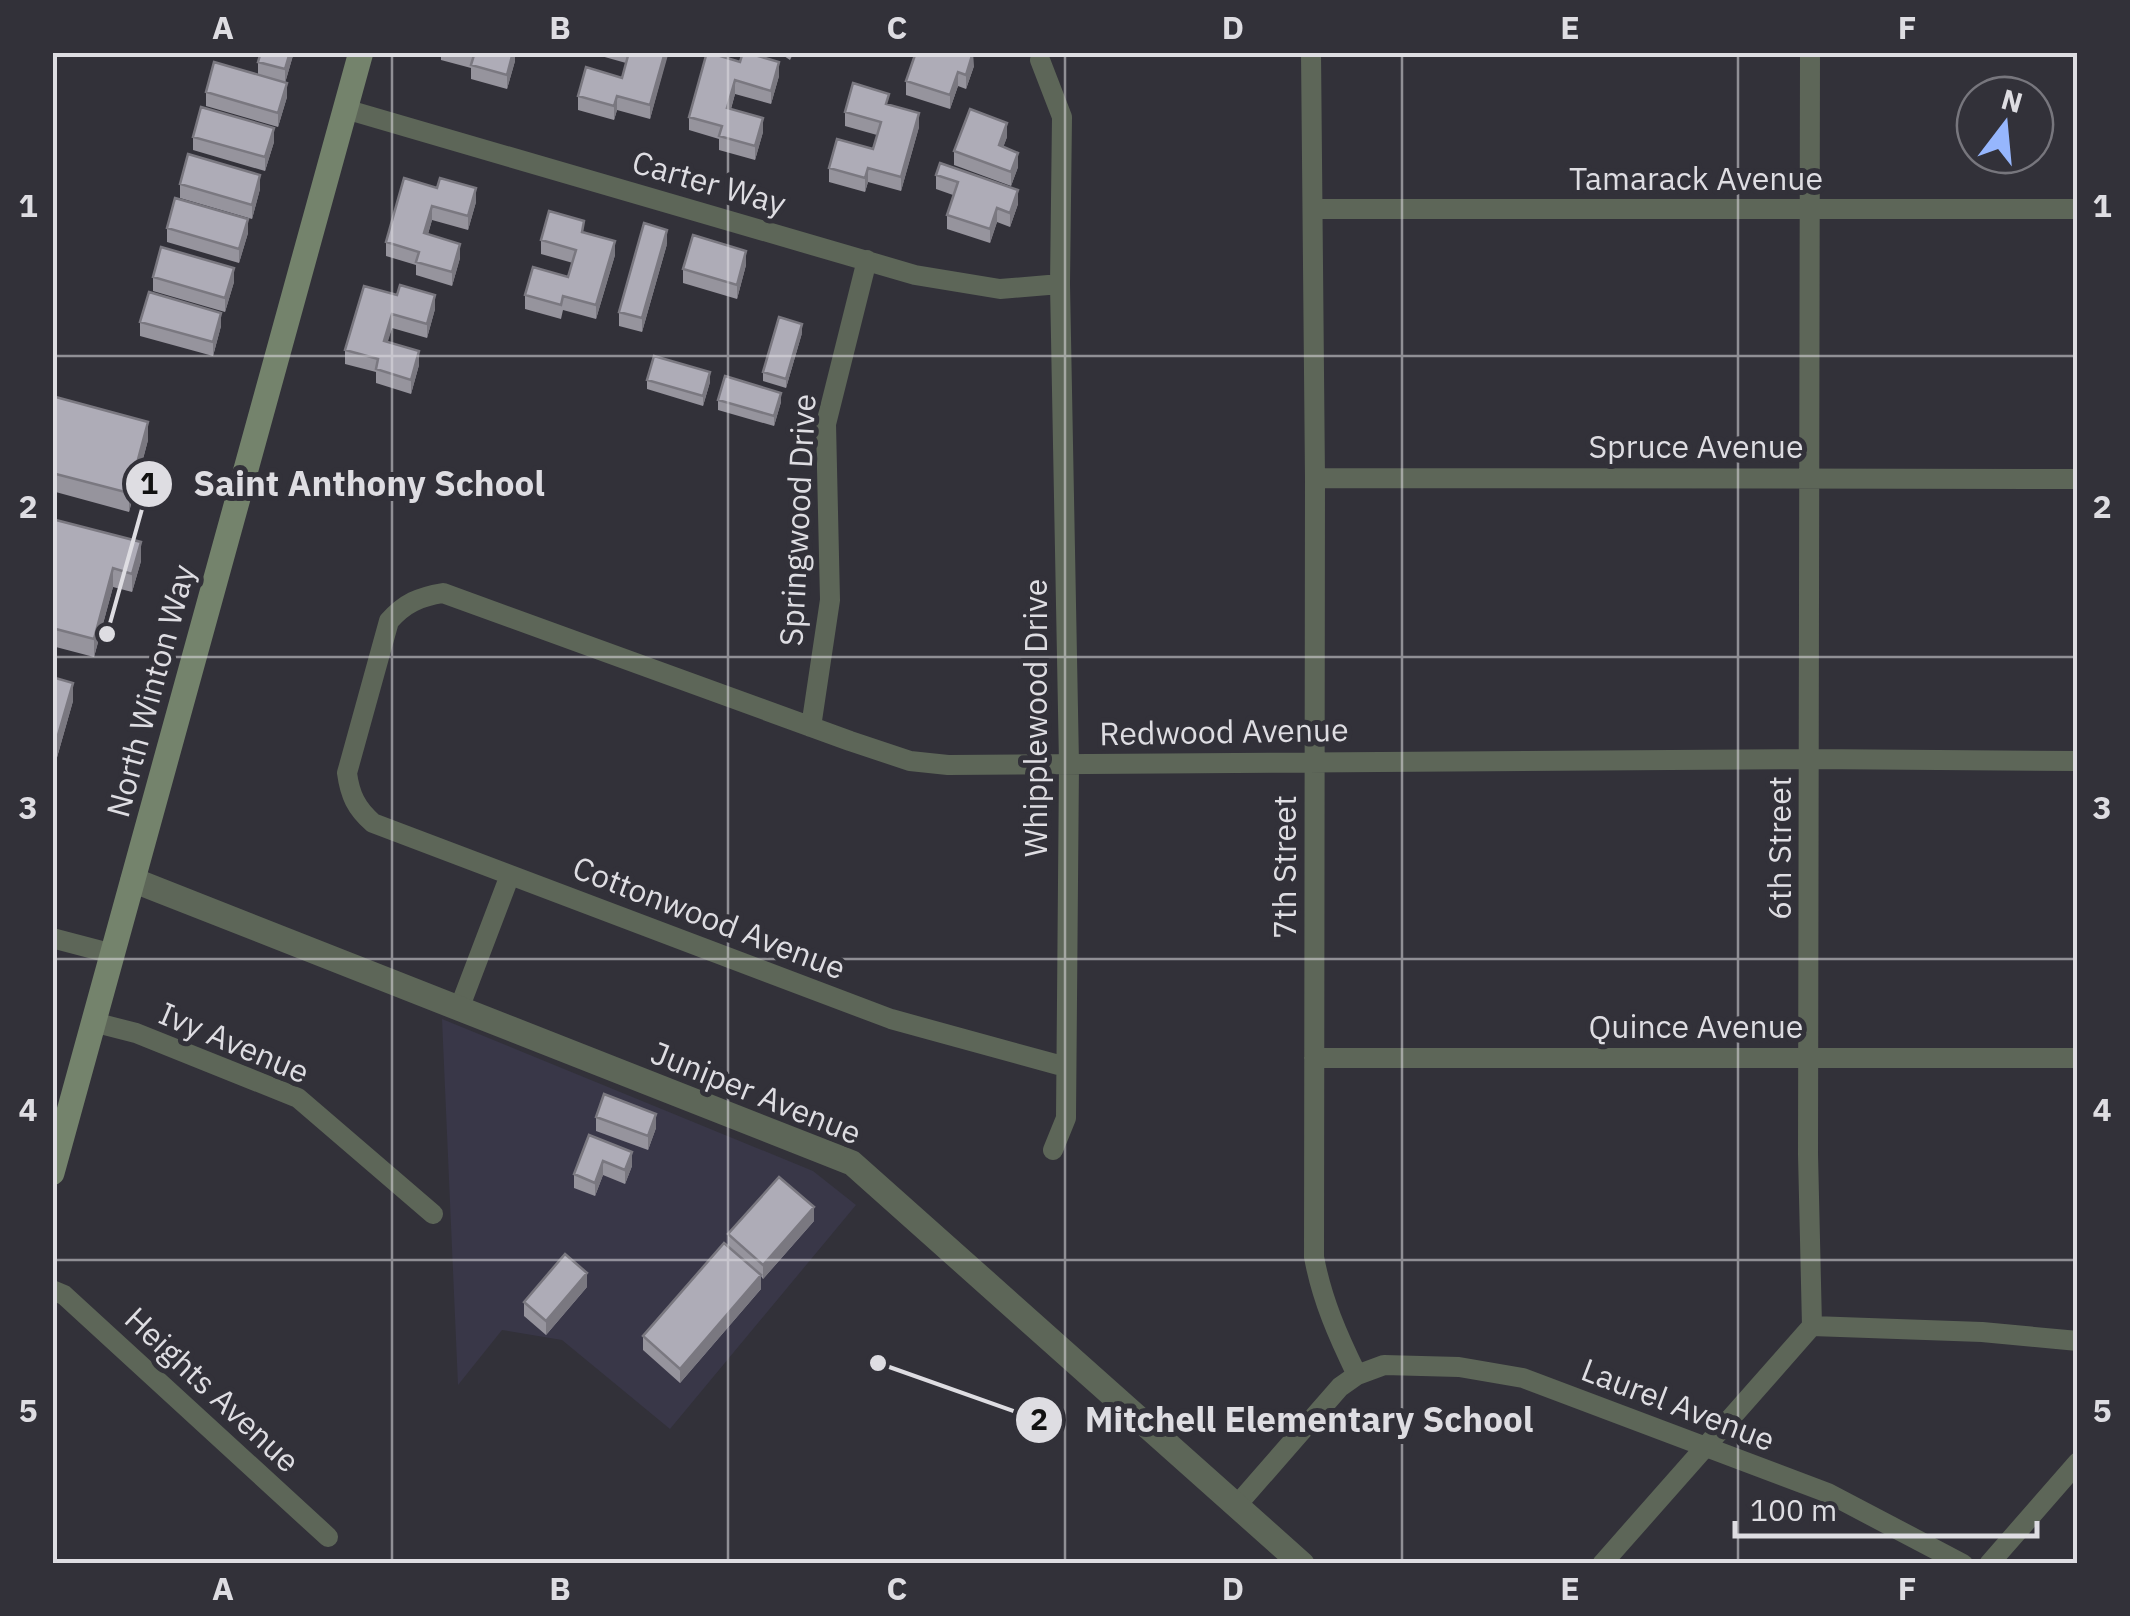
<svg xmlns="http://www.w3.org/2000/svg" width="2130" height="1616" font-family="'IBM Plex Sans',sans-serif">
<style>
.industrial{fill:#393748}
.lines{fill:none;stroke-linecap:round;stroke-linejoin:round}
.minor{stroke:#5d6658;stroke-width:20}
.tertiary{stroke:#5d6658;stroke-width:25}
.secondary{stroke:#74836c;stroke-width:25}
.wall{fill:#96949d}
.shaded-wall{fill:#7a7880}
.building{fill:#aeacb7;stroke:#7a7880;stroke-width:2.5}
.grid{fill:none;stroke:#dedde2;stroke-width:2.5;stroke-opacity:0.55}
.labels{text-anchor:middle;stroke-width:10;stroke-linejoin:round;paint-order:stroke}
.street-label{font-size:32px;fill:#dedde2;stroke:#323139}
.leader{fill:none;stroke:#dedde2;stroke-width:4}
.callout-dot{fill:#dedde2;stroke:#323139;stroke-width:4}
.mark-label{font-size:30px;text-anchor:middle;font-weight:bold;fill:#111}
.callout-label{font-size:35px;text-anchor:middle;font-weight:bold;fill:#dedde2;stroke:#323139;stroke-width:10;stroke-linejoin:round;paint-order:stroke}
.neatline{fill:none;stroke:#dedde2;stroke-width:4}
.grid-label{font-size:32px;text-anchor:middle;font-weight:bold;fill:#dedde2}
</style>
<rect width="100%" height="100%" fill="#323139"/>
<path class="industrial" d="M442 1019 813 1171 856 1205 670 1429 562 1340 502 1330 458 1385Z"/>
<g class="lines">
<path class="minor" d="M1311 52 1315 478 1314 1257C1322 1300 1338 1336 1357 1375
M1040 60 1062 117 1060 284 1069 764 1066 1118 1053 1150
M345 109 915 275 1000 289 1060 284
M1314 209H2078
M1315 478 2078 479
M811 727 830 600 826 424 867 260
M52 938 113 954
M459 1009 510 875
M93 1022 136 1033 298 1098 433 1214
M1314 1058H2078
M1066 1067 891 1019 373 823C356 808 350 795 347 773L389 621C405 603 419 597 443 593L850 741 910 761 948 765 1810 759 2078 761
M52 1290 64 1295 328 1537
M1812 1326 1982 1332 2078 1341
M1237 1505 1340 1387 1357 1375 1384 1365 1459 1367 1523 1378 1828 1493 1963 1564
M1602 1564 1812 1326 1808 1154 1810 52
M1989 1564 2078 1462"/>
<path class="tertiary" d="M133 880 852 1163 1302 1564"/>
<path class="secondary" d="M52 1173 361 52"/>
</g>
<path class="wall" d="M294 52 285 83 287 97 278 127 206 106V92L258 75V62Z
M441 52H515V61L507 89 471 79V68L441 60Z
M594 52H668L650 119 617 110 614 120 578 110V96L622 78 626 63 594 54Z
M707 52 779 76 771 104 735 94 731 109 763 132 755 160 719 150V139L689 130V117Z
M778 52H794L790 60Z
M974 66 966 89 958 86 950 109 906 95V81Z
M889 104 919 127 901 191 868 182 865 192 829 182V168L873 149 877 135 845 126V112Z
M193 137 274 142 265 171 193 150Z
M1007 137 1003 147 1018 167 1011 186 954 165V151Z
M936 175 1018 204 1010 227 997 222 990 243 947 229V215L953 195 936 189Z
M404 178 476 202 468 230 432 220 428 234 460 258 452 286 416 275V265L386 256V242Z
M180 184 260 189 252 219 180 198Z
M167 228 248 233 239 263 167 242Z
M584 232 615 255 596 319 563 310 561 319 525 309V295L568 277 573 263 541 254V240Z
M667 244 642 332 619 326V312Z
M746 265 737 299 683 283V269Z
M153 277 234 282 225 312 153 291Z
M364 286 435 309 427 338 392 328 387 342 419 365 411 394 376 383V372L345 364V350Z
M140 322 221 326 213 356 140 336Z
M802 333 786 388 763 381V372Z
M647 380 710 382 703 406 647 389Z
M52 396 148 440 129 512 52 491Z
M718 400 781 402 774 426 718 410Z
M52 519 141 561 132 592 113 587 94 657 52 646Z
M52 677 73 701 54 768 52 767Z
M596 1117 656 1128 648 1150 596 1131Z
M589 1135 632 1166 625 1184 603 1175 595 1196 574 1188V1174Z
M814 1221 763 1279 761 1276V1289L680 1383 643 1350V1336L728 1247V1234Z
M587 1287 546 1335 524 1316V1302Z"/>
<path class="shaded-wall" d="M290 52H294L285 83V69Z
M513 52H515V61L507 89V75Z
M665 52H668V55L650 119V105Z
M973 52 974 66 966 89V75Z
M779 62V76L771 104V91Z
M958 72V86L950 109V95Z
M735 80V94L727 122V108Z
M287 83V97L278 127V113Z
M617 96V110L614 120V106Z
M919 113V127L901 191V177Z
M763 118V132L755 160V146Z
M1007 123V137L999 159V145Z
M274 128V142L265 171V157Z
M1018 153V167L1011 186V172Z
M868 168V182L865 192V178Z
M260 175V189L252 219V205Z
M476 188V202L468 230V216Z
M1018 190V204L1010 227V213Z
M432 206V220L424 247V233Z
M997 208V222L990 243V229Z
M248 219V233L239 263V249Z
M667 230V244L642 332V318Z
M615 241V255L596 319V305Z
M460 244V258L452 286V272Z
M746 251V265L737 299V285Z
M234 268V282L225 312V298Z
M435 295V309L427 338V324Z
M221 313V326L213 356V342Z
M392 314V328L384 355V341Z
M802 324V333L786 388V379Z
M419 351V365L411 394V380Z
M710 372V382L703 406V396Z
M781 393V402L774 426V416Z
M148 422V440L129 512V493Z
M141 542V561L132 592V574Z
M113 568V587L94 657V639Z
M73 683V701L54 768V749Z
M656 1114V1128L648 1150V1136Z
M632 1152V1166L625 1184V1170Z
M603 1161V1175L595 1196V1183Z
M814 1207V1221L763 1279V1265Z
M587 1273V1287L546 1335V1321Z
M761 1275V1289L680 1383V1369Z"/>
<path class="building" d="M261 52H290L285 69 258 62Z
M464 52H513L507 75 471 65 474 55Z
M629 52H665L650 105 617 96 614 106 578 96 586 67 622 78Z
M707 52 740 62 743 52H744L779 62 771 91 735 80 727 108 763 118 755 146 719 136 722 126 689 117Z
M916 52H973L966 75 958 72 950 95 906 81Z
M214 62 287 83 278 113 206 92Z
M853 83 889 94 886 104 919 113 901 177 868 168 865 178 829 168 837 139 873 149 881 122 845 112Z
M201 107 274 128 265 157 193 137Z
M970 109 1007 123 999 145 1018 153 1011 172 954 151Z
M188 154 260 175 252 205 180 184Z
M940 163 1018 190 1010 213 997 208 990 229 947 215 958 182 936 175Z
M404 178 437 188 440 178 476 188 468 216 432 206 424 233 460 244 452 272 416 262 419 252 386 242Z
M175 198 248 219 239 249 167 228Z
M549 211 584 221 582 232 615 241 596 305 563 296 561 305 525 295 533 267 568 277 576 250 541 240Z
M644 223 667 230 642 318 619 312Z
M693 235 746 251 737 285 683 269Z
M161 247 234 268 225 298 153 277Z
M400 285 435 295 427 324 392 314 384 341 419 351 411 380 376 369 378 359 345 350 364 286 397 295Z
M149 292 221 313 213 342 140 322Z
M779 317 802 324 786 379 763 372Z
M654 356 710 372 703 396 647 380Z
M725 376 781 393 774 416 718 400Z
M52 396 148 422 129 493 52 473Z
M52 519 141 542 132 574 113 568 94 639 52 628Z
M52 677 73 683 54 749H52Z
M604 1094 656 1114 648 1136 596 1117Z
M589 1135 632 1152 625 1170 603 1161 595 1183 574 1174Z
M779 1177 814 1207 763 1265 728 1234Z
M724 1243 761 1275 680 1369 643 1336Z
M565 1254 587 1273 546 1321 524 1302Z"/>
<path class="grid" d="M392 52V1564M728 52V1564M1065 52V1564M1402 52V1564M1738 52V1564M52 356H2078M52 657H2078M52 959H2078M52 1260H2078"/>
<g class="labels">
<g class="street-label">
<text x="1696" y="190">Tamarack Avenue</text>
<text transform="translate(709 183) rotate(16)" y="11">Carter Way</text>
<text x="1696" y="458">Spruce Avenue</text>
<text transform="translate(798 520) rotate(-87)" y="11">Springwood Drive</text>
<text transform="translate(151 691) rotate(-75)" y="11">North Winton Way</text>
<text transform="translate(1036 718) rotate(-90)" y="11">Whipplewood Drive</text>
<text transform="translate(1224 732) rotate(-1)" y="11">Redwood Avenue</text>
<text transform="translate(1780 848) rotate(-90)" y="11">6th Street</text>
<text transform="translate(1285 867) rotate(-90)" y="11">7th Street</text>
<text transform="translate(709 918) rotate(21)" y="11">Cottonwood Avenue</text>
<text x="1696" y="1038">Quince Avenue</text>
<text transform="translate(234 1043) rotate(23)" y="11">Ivy Avenue</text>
<text transform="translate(756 1093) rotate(22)" y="11">Juniper Avenue</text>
<text transform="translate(212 1390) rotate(43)" y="11">Heights Avenue</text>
<text transform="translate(1678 1405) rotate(21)" y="11">Laurel Avenue</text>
</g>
</g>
<path class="leader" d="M107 634L149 484M878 1363L1039 1420"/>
<g class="callout-dot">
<circle cx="107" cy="634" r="10"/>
<circle cx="878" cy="1363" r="10"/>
<circle cx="149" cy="484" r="25"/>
<circle cx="1039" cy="1420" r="25"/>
</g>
<g class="mark-label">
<text x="149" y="494">1</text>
<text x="1039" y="1430">2</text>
</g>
<g class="callout-label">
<text x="369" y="496">Saint Anthony School</text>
<text x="1309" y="1432">Mitchell Elementary School</text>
</g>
<rect width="2130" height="1616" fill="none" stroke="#323139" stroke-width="110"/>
<g transform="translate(2005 125) rotate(16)"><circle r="48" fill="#323139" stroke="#77767d" stroke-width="2.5"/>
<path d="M0-8L18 38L0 25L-18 38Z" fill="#96b6fd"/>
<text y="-15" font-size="28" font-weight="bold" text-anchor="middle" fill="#dedde2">N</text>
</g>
<path d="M1735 1521v15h302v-15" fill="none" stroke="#dedde2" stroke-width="5"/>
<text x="1750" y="1521" font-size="30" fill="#dedde2" stroke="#323139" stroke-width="8" paint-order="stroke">100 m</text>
<rect x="55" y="55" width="2020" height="1506" class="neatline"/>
<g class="grid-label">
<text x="223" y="39">A</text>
<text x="560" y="39">B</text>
<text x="897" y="39">C</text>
<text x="1233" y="39">D</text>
<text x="1570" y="39">E</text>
<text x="1907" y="39">F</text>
<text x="28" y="217">1</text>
<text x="2102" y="217">1</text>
<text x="28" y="518">2</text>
<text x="2102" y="518">2</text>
<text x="28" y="819">3</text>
<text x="2102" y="819">3</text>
<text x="28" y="1121">4</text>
<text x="2102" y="1121">4</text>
<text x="28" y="1422">5</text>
<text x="2102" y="1422">5</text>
<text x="223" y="1600">A</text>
<text x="560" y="1600">B</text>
<text x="897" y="1600">C</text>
<text x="1233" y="1600">D</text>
<text x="1570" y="1600">E</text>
<text x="1907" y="1600">F</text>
</g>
</svg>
